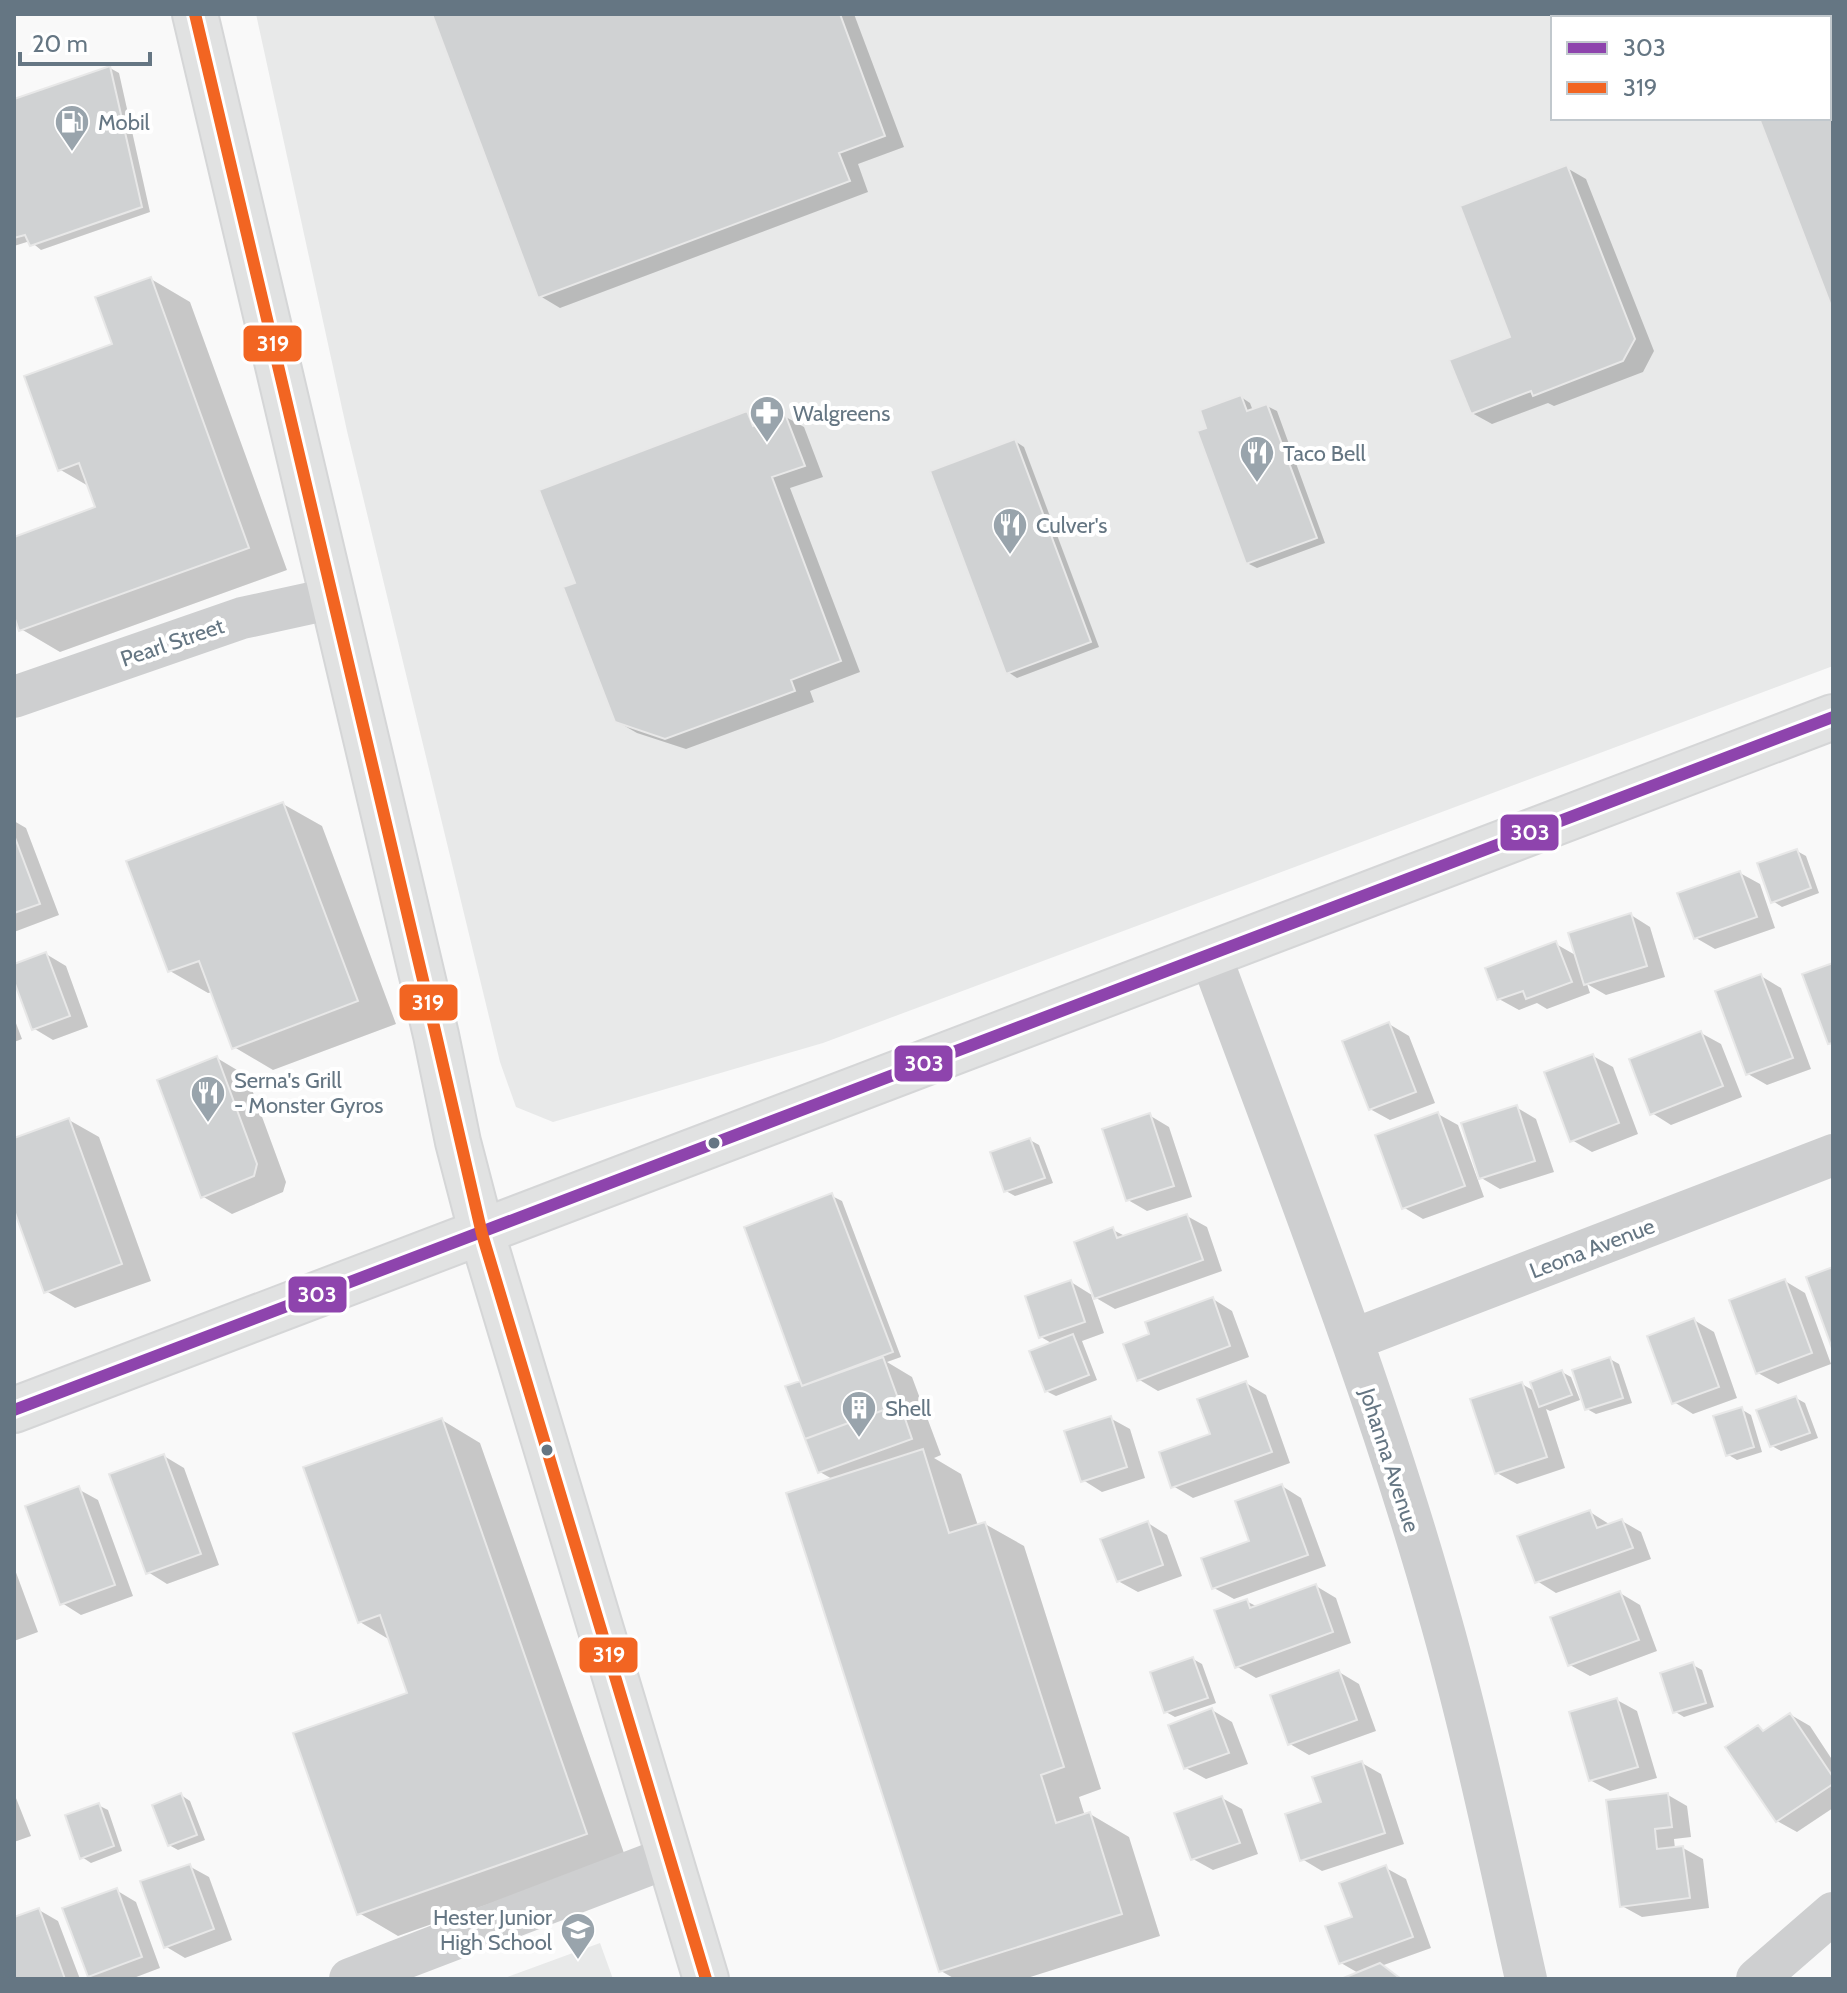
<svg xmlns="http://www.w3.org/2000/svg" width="1847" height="1993" font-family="Cabin,sans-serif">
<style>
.built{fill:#e8e9e9;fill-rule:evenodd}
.shadow{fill:#0003}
.building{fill:#d0d2d3;stroke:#e8e8e8;stroke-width:2}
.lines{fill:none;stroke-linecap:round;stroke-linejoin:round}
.secondary-casing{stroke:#d5d6d7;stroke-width:48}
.minor{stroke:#cecfd0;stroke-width:42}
.secondary{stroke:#e1e2e2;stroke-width:44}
.bus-1-casing{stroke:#fff;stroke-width:18}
.bus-2-casing{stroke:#fff;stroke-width:18}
.bus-1{stroke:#8e44ad;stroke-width:12}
.bus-2{stroke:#f26522;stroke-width:12}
.bus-dot{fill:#657683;stroke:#fff;stroke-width:3}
.labels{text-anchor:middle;stroke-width:8;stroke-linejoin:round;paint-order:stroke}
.poi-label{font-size:22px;fill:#657683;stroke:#fff;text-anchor:start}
.street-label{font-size:22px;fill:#657683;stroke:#fff}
.line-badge{stroke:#fff;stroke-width:3}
.badge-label{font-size:22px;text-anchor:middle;font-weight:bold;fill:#fff}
</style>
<rect width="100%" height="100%" fill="#f9f9f9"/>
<path class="built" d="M256 14H1833V666L823 1043 553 1122 516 1107 500 1062 347 431ZM1553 18H1829V118H1553Z
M600 1943 613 1979H502Z"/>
<path class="shadow" d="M434 14H854L904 147 858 164 868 192 560 308 540 296Z
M110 68 119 73 150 212 41 250 30 241 14 246V101Z
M1567 168 1586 179 1654 351 1643 372 1554 406 1548 403 1492 424 1472 413 1513 338Z
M151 279 190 302 287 570 60 652 21 629 14 610V539L98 508 90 487 59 469 115 346Z
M1241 397 1250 403 1253 411 1267 406 1277 411 1325 543 1257 568 1247 563 1209 429Z
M747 413 764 423 784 416 804 427 823 477 790 488 860 672 810 691 814 702 686 749 637 733 616 721 578 584Z
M1015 441 1024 447 1099 647 1017 678 1008 672Z
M283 804 322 826 396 1024 273 1070 234 1047 213 992 208 993 170 971Z
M14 821 26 828 59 915 14 932Z
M1797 851 1806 856 1819 893 1782 907 1773 901Z
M1740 873 1760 884 1775 928 1715 949 1696 938Z
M1631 915 1650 927 1665 977 1606 995 1587 984 1590 993 1547 1009 1537 1003 1519 1010 1499 999 1556 944 1577 956Z
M46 954 66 966 88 1027 53 1040 33 1028 14 976V966Z
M1761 976 1781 988 1811 1069 1767 1085 1748 1074Z
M14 1018 22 1039 14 1042Z
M1389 1024 1409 1036 1435 1103 1390 1120 1370 1109Z
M1701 1033 1721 1044 1742 1097 1671 1125 1652 1113Z
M1593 1056 1613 1067 1638 1134 1592 1152 1572 1140Z
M217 1058 247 1076 286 1182 283 1192 232 1214 202 1196Z
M1516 1107 1536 1119 1554 1172 1500 1189 1478 1176Z
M1438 1114 1458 1125 1484 1197 1423 1219 1403 1207Z
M1149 1115 1169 1127 1192 1197 1147 1211 1128 1200Z
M69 1120 99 1137 151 1281 75 1308 46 1291 14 1204V1140Z
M1030 1140 1039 1145 1053 1183 1015 1196 1006 1191Z
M832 1196 842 1201 901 1357 887 1362 912 1377 941 1455 934 1458 961 1474 978 1526 985 1524 1024 1546 1101 1789 1079 1797 1085 1816 1090 1814 1129 1837 1160 1936 1024 1979H955L941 1971 834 1480 820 1472 788 1387 803 1382Z
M1187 1216 1207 1227 1222 1271 1115 1309 1091 1295 1104 1333 1082 1341 1097 1380 1056 1396 1046 1391 1053 1344 1041 1337 1071 1282 1095 1297 1113 1230 1127 1237Z
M1785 1281 1805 1293 1831 1364 1778 1384 1758 1373Z
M1213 1299 1232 1311 1249 1357 1158 1391 1138 1379Z
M1694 1320 1714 1332 1737 1398 1693 1414 1674 1402Z
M1610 1359 1619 1364 1632 1403 1596 1414 1587 1409Z
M1562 1372 1571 1377 1580 1400 1550 1411 1546 1409 1565 1468 1517 1484 1497 1473 1522 1384 1536 1392Z
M1246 1383 1266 1395 1290 1463 1193 1498 1173 1486Z
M1796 1398 1805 1403 1818 1438 1781 1451 1772 1446Z
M1741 1409 1751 1415 1762 1452 1737 1460 1727 1454Z
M1110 1418 1130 1429 1145 1478 1102 1492 1083 1480Z
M442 1420 480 1443 625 1856 398 1936 359 1913 410 1694 390 1640 360 1622Z
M164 1456 184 1468 219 1565 167 1584 148 1572Z
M1282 1486 1301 1498 1326 1566 1234 1599 1214 1588 1252 1543Z
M78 1489 98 1500 133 1596 81 1615 62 1603Z
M1590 1512 1609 1524 1622 1521 1641 1532 1651 1559 1556 1593 1537 1581Z
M1148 1523 1167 1535 1182 1576 1138 1592 1118 1581Z
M14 1567 38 1632 14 1641Z
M1316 1586 1336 1598 1351 1643 1256 1678 1236 1666 1246 1601 1258 1607Z
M1620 1593 1640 1605 1657 1651 1590 1676 1570 1665Z
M1193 1659 1202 1664 1216 1703 1175 1717 1166 1712Z
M1693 1665 1702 1670 1714 1707 1684 1717 1674 1711Z
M1339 1672 1359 1684 1376 1731 1309 1755 1290 1744Z
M1617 1700 1637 1711 1657 1778 1610 1791 1590 1780Z
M1212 1710 1232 1722 1248 1764 1206 1779 1186 1768Z
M1791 1715 1810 1726 1833 1761V1808L1797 1832 1777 1821 1758 1727 1766 1732Z
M1362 1763 1381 1774 1404 1844 1322 1871 1302 1859 1323 1803Z
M14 1793 31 1836 14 1842Z
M181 1795 190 1801 205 1840 178 1850 169 1845Z
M1668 1795 1687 1806 1691 1837 1674 1839 1675 1849 1683 1848 1703 1859 1709 1908 1642 1917 1622 1906Z
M1222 1798 1242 1809 1258 1854 1213 1870 1193 1859Z
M98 1805 108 1810 122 1851 91 1863 82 1857Z
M189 1866 209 1877 232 1940 185 1958 165 1946Z
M1386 1868 1406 1879 1431 1948 1381 1966 1403 1979H1347L1360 1974 1341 1963 1354 1918Z
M116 1890 136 1902 160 1968 131 1979H95L89 1976Z
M39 1910 58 1921 80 1979H14V1919Z"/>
<path class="building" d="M432 14H840L885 136 839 153 850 181 538 298Z
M1718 14H1833V311L1759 118H1829V18H1720Z
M110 66 142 207 30 246 25 235 14 238V99Z
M1567 165 1635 339 1623 361 1533 396 1531 391 1471 414 1449 360 1510 337 1460 206Z
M151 277 249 548 19 631 14 616V537L95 507 79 463 58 471 24 376 112 344 95 297Z
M1241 395 1247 411 1267 404 1317 538 1246 564 1197 431 1206 428 1200 410Z
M747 411 753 426 785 414 805 466 772 477 841 661 791 680 795 691 665 739 615 722 563 587 575 583 539 490Z
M1015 439 1091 642 1006 674 930 471Z
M283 802 358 1001 232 1049 199 961 168 972 126 861Z
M14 835 40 904 14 913Z
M1797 849 1811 888 1771 903 1757 863Z
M1740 871 1757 917 1694 939 1677 893Z
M1631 913 1647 966 1584 985 1568 933Z
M1556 941 1572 982 1526 999 1523 991 1497 1000 1485 968Z
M46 952 70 1016 32 1030 14 981V964Z
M1833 963V1043L1828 1044 1802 974Z
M1761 974 1793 1058 1746 1075 1715 991Z
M1389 1022 1416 1092 1369 1110 1342 1041Z
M1701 1031 1723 1086 1650 1115 1629 1059Z
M1593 1054 1619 1123 1570 1142 1544 1072Z
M217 1056 257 1164 254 1176 201 1198 157 1080Z
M1517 1105 1535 1161 1479 1179 1461 1123Z
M1438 1112 1465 1186 1402 1209 1375 1135Z
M1150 1113 1174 1186 1126 1201 1102 1129Z
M69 1118 122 1264 44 1293 14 1210V1138Z
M1030 1138 1045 1178 1004 1192 990 1152Z
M832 1193 893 1352 802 1386 744 1227Z
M1187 1214 1203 1260 1094 1299 1074 1242 1113 1227 1117 1238Z
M1833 1267V1351L1806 1277Z
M1785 1279 1812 1353 1756 1374 1729 1300Z
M1071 1280 1085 1322 1039 1338 1025 1296Z
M1213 1297 1230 1346 1137 1381 1123 1344 1149 1334 1145 1322Z
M1694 1318 1719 1387 1672 1404 1647 1336Z
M1073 1334 1089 1375 1045 1392 1029 1351Z
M883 1357 900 1404 805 1439 785 1386 800 1381 802 1386Z
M1610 1357 1623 1398 1585 1410 1572 1370Z
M1562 1370 1572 1395 1539 1407 1530 1382Z
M1246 1381 1272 1452 1171 1488 1159 1452 1210 1434 1197 1399Z
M1522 1382 1547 1457 1495 1474 1470 1399Z
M1796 1396 1810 1433 1770 1447 1756 1410Z
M900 1404 912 1439 818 1473 805 1439Z
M1742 1407 1754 1447 1726 1456 1713 1416Z
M1111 1416 1127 1467 1081 1482 1064 1431Z
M442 1418 587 1834 357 1915 293 1733 407 1693 380 1615 358 1623 303 1467Z
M923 1449 949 1533 985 1522 1064 1767 1041 1775 1056 1823 1090 1812 1122 1914 939 1972 786 1493Z
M164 1454 201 1554 146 1574 109 1474Z
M1282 1484 1308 1555 1212 1589 1201 1558 1249 1541 1235 1501Z
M79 1486 115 1585 60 1605 25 1506Z
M1590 1510 1597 1528 1622 1519 1633 1548 1535 1583 1517 1536Z
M1148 1521 1163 1565 1117 1582 1100 1539Z
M1316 1584 1333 1632 1235 1668 1214 1610 1247 1599 1250 1608Z
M1620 1591 1639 1640 1568 1666 1550 1617Z
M1193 1657 1208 1698 1164 1713 1150 1672Z
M1693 1662 1706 1703 1673 1713 1660 1673Z
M1339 1670 1357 1720 1288 1745 1270 1695Z
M1617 1698 1638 1767 1589 1781 1569 1712Z
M1212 1708 1229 1753 1184 1769 1168 1725Z
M1790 1713 1833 1777V1784L1776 1822 1725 1747 1758 1725 1763 1731Z
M1362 1761 1385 1833 1300 1861 1285 1814 1321 1802 1312 1777Z
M181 1793 197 1835 168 1846 152 1805Z
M1668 1793 1672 1827 1655 1829 1657 1849 1683 1846 1690 1898 1620 1907 1606 1800Z
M1222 1796 1240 1843 1191 1860 1174 1813Z
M99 1803 114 1846 80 1859 65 1815Z
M190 1864 214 1929 164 1948 140 1881Z
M1386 1865 1413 1937 1339 1964 1325 1926 1352 1917 1339 1883Z
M117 1888 142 1957 88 1977 62 1908Z
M39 1908 65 1979H14V1917Z
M1380 1963 1401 1979H1341Z"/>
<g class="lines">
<defs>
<path id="secondary" d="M195 14 436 1035 458 1142 482 1234 706 1979
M14 1410 1833 717"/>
</defs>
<use href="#secondary" class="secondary-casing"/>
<path class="minor" d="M14 697 242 618 334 598
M1210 954C1291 1174 1378 1394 1441 1621 1474 1739 1499 1859 1526 1979
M1352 1340 1833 1155
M350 1979 669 1857
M1757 1979 1833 1913"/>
<use href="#secondary" class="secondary"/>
<defs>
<path id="bus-1" d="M14 1410 1833 717"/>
<path id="bus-2" d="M195 14 436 1035 482 1234 706 1979"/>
</defs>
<use href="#bus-1" class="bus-1-casing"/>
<use href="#bus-2" class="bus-2-casing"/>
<use href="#bus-1" class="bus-1"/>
<use href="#bus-2" class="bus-2"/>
</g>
<defs>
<symbol id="fuel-pin" viewBox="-11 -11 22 30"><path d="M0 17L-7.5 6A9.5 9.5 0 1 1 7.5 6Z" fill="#99a4ac" stroke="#fff"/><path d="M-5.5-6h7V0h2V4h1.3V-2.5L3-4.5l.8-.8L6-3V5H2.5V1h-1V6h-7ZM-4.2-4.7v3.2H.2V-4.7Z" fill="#fff"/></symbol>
<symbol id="pharmacy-pin" viewBox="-11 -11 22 30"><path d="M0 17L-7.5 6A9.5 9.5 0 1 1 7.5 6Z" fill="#99a4ac" stroke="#fff"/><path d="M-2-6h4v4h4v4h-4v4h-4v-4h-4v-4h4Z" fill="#fff"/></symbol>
<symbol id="restaurant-pin" viewBox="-11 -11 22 30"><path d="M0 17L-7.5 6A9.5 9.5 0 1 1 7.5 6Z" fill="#99a4ac" stroke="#fff"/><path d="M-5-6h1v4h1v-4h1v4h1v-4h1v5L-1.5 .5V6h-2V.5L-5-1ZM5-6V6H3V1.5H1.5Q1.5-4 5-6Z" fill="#fff"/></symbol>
<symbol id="building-pin" viewBox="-11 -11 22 30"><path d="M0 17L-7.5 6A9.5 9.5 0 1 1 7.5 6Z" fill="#99a4ac" stroke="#fff"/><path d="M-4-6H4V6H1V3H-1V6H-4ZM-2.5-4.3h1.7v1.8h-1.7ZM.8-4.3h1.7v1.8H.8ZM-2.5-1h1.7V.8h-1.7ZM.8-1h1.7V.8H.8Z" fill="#fff"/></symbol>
<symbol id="school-pin" viewBox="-11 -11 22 30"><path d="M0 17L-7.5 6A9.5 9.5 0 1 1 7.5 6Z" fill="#99a4ac" stroke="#fff"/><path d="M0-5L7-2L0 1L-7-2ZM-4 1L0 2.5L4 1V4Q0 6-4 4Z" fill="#fff"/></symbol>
</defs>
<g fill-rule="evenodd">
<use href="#fuel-pin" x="52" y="102" width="40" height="54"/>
<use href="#pharmacy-pin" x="747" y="393" width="40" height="54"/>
<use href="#restaurant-pin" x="1237" y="433" width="40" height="54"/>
<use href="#restaurant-pin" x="990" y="505" width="40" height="54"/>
<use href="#restaurant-pin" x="188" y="1073" width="40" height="54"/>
<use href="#building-pin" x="839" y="1388" width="40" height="54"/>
<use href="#school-pin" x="558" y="1910" width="40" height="54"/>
</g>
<g class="bus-dot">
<circle cx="714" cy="1143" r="7"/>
<circle cx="547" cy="1450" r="7"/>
</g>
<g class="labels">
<g class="poi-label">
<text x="98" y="130">Mobil</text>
<text x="793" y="421">Walgreens</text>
<text x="1283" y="461">Taco Bell</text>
<text x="1036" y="533">Culver's</text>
<text x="234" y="1088">Serna's Grill<tspan x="234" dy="25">- Monster Gyros</tspan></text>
<text x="885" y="1416">Shell</text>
<text x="552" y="1925" text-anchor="end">Hester Junior<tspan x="552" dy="25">High School</tspan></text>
</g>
<g class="street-label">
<text transform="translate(172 642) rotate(-19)" y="8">Pearl Street</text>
<text transform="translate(1592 1248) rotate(-21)" y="8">Leona Avenue</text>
<text transform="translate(1390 1460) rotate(72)" y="8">Johanna Avenue</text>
</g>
</g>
<g class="line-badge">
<rect x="242" y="324" width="61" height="39" rx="8" fill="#f26522"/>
<rect x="1499" y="813" width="61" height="39" rx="8" fill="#8e44ad"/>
<rect x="398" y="983" width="61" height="39" rx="8" fill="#f26522"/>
<rect x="893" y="1044" width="61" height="39" rx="8" fill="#8e44ad"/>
<rect x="287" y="1275" width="61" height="39" rx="8" fill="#8e44ad"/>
<rect x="578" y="1636" width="61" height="38" rx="8" fill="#f26522"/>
</g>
<g class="badge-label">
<text x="273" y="351">319</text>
<text x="1530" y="840">303</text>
<text x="428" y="1010">319</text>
<text x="924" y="1071">303</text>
<text x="317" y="1302">303</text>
<text x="609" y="1662">319</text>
</g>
<rect width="1847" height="1993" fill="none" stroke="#657683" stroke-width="32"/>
<rect x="1551" y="16" width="280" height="104" fill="#ffffff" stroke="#c1c8cd" stroke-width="2"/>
<rect x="1567" y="42" width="40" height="12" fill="#8e44ad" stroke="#c1c8cd" stroke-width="2"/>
<text x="1623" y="56" font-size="24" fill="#657683">303</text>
<rect x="1567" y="82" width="40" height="12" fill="#f26522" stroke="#c1c8cd" stroke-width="2"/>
<text x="1623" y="96" font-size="24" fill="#657683">319</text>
<path d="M20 52v12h130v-12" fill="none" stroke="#657683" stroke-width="4"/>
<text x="32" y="52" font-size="24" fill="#657683" stroke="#ffffff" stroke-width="6" paint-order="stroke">20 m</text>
</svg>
